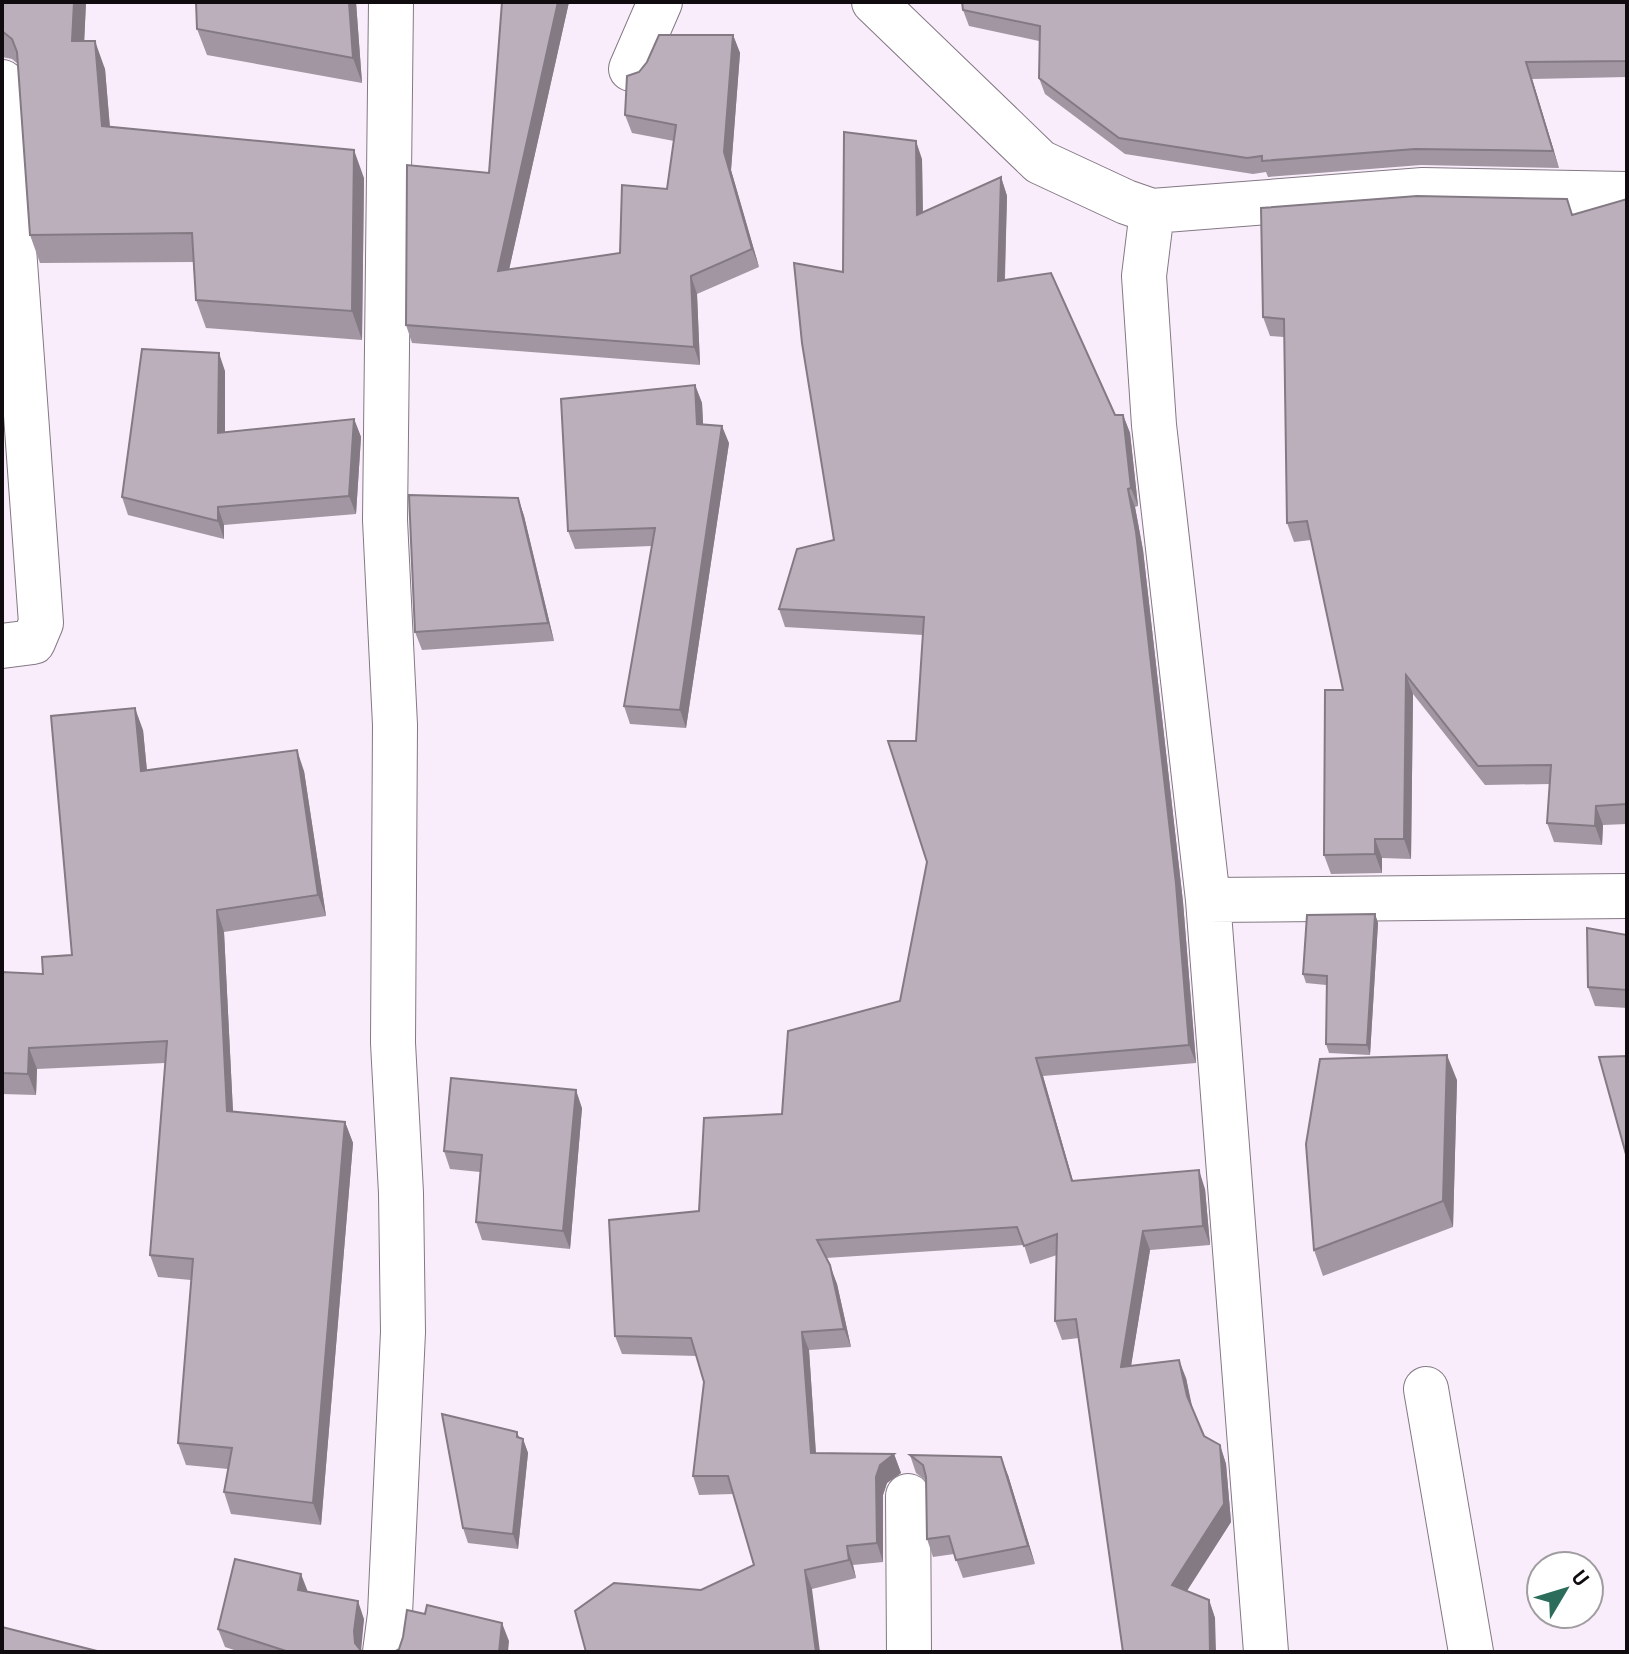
<svg xmlns="http://www.w3.org/2000/svg" width="1629" height="1654" font-family="'Archivo Narrow',sans-serif">
<style>
.lines{fill:none;stroke-linecap:round;stroke-linejoin:round}
.minor-casing{stroke:#837884;stroke-width:46}
.minor{stroke:#fff;stroke-width:44}
.wall{fill:#a196a2}
.shaded-wall{fill:#837a84}
.building{fill:#bbafbc;stroke:#837a84;stroke-width:2}
</style>
<rect width="100%" height="100%" fill="#faedfb"/>
<g class="lines">
<defs>
<path id="minor" d="M874 2 1040 162 1126 202 1152 211 1423 190 1627 194
M631 69 660 2
M2 82 41 623 33 642 2 646
M1152 211 1144 276 1154 425 1208 900 1266 1652
M1208 900 1627 896
M1426 1389 1471 1652
M908 1496 909 1652
M385 1652 390 1614 403 1332 401 1193 393 1043 395 725 385 520 391 2"/>
</defs>
<use href="#minor" class="minor-casing"/>
<use href="#minor" class="minor"/>
</g>
<path class="wall" d="M2 2H86L84 41 105 69 110 127 364 178 362 340 206 328 196 300 193 262 40 263 30 235 18 64 12 59 2 57Z
M356 2 362 83 207 55 197 29Z
M502 2H569L509 269 620 253 667 189 674 141 632 133 625 115 733 35 740 53 731 170 759 267 697 294 700 365 412 343 406 325 489 173Z
M1627 2V77L1532 79 1559 168 1421 165 1268 177 1266 172 1253 174 1125 154 1045 94 1039 78V41L969 26 963 10Z
M922 159 923 212 1001 177 1007 196 1005 280 1115 415H1123L1130 433 1138 506 1135 507 1143 550 1183 902 1196 1063 1043 1076 1073 1181 1205 1189 1210 1245 1150 1250 1131 1365 1186 1378 1192 1409 1204 1436 1220 1445 1226 1464 1231 1522 1187 1591 1209 1600 1215 1618 1123 1652 1079 1338 1062 1340 1055 1321 1057 1255 1030 1264 1024 1245 826 1258 837 1284 851 1347 809 1350 816 1453 894 1454 901 1473 887 1483 883 1495V1562L853 1565 856 1578 812 1589 701 1590 754 1565 733 1494 699 1495 693 1476 704 1382 697 1356 622 1354 615 1336 699 1211 782 1114 900 1001 927 862 916 741 923 635 785 627 779 609 834 540 843 272Z
M1627 199V824L1603 825 1602 845 1554 842 1547 823 1550 784 1485 785 1413 694 1411 859 1382 858V873L1331 874 1324 855 1343 690 1311 540 1294 542 1287 523 1284 337 1270 336 1263 317 1573 215Z
M225 371V432L354 419 361 437 356 514 224 525V539L128 515 122 497Z
M695 385 702 403 703 424 729 443 686 728 630 724 624 706 652 546 575 549 568 531Z
M518 498 524 516 554 641 422 650 415 632Z
M143 730 147 770 304 771 326 916 224 932 233 1112 345 1122 353 1143 321 1525 231 1514 224 1492 228 1469 186 1465 178 1443 191 1280 158 1277 150 1255 165 1063 37 1069 36 1095 2 1094V972L43 974 72 955Z
M1375 914 1378 923 1370 1055 1329 1053 1326 1044V985L1306 983 1303 974Z
M1627 935V1008L1595 1006 1588 987Z
M1457 1080 1453 1227 1323 1276 1314 1250Z
M582 1108 570 1249 482 1240 476 1222 480 1172 450 1169 444 1151Z
M517 1432 519 1438 523 1439 528 1453 518 1549 468 1543 463 1528Z
M910 1455 1008 1475 1035 1564 963 1578 954 1554 933 1557 927 1539 926 1481 916 1473Z
M307 1591 364 1619 360 1649 362 1652H240L225 1647 218 1629Z"/>
<path class="shaded-wall" d="M74 2H86L83 69 72 41Z
M349 2H356L362 83 353 58Z
M558 2H569L505 288 498 271Z
M733 35 740 53 731 170 759 267 752 249 724 152Z
M95 41 105 69 112 154 102 126Z
M1526 62 1532 79 1559 168 1553 151Z
M916 141 922 159 923 233 917 215Z
M354 150 364 178 362 340 352 311Z
M1001 177 1007 196 1004 299 998 281Z
M691 276 697 294 700 365 694 347Z
M219 353 225 371V451L218 433Z
M695 385 702 403 704 442 697 424Z
M1123 415 1130 433 1138 506 1131 488Z
M354 419 361 437 356 514 349 496Z
M722 426 729 443 686 728 680 710Z
M1128 489 1135 507 1143 550 1183 902 1196 1063 1189 1045Z
M518 498 524 516 554 641 548 623Z
M218 507 224 525V539L218 521Z
M1406 675 1413 694 1411 859 1404 839Z
M135 708 143 730 149 793 141 771Z
M297 750 304 771 326 916 318 895Z
M1596 806 1603 825 1602 845 1595 826Z
M1375 839 1382 858V873L1375 854Z
M217 910 224 932 234 1132 227 1111Z
M1375 914 1378 923 1370 1055 1367 1045Z
M29 1048 37 1069 36 1095 28 1074Z
M1447 1055 1457 1080 1453 1227 1443 1201Z
M1036 1058 1043 1076 1078 1199 1072 1181Z
M576 1090 582 1108 570 1249 563 1231Z
M345 1122 353 1143 321 1525 313 1503Z
M1199 1170 1205 1189 1210 1245 1203 1226Z
M1143 1231 1150 1250 1128 1385 1121 1367Z
M830 1265 837 1284 851 1347 844 1329Z
M802 1332 809 1350 817 1471 811 1453Z
M1179 1360 1186 1378 1194 1415 1187 1396Z
M517 1432 522 1446 523 1439 528 1453 518 1549 513 1534Z
M1220 1445 1226 1464 1231 1522 1179 1603 1172 1585Z
M894 1454 901 1473 887 1483 883 1495V1562L877 1543 876 1477 880 1465Z
M1001 1457 1008 1475 1035 1564 1028 1546Z
M847 1546 853 1565 856 1578 849 1560Z
M805 1570 812 1589 820 1652H816Z
M301 1574 308 1592 298 1590Z
M1209 1600 1215 1618 1216 1652H1210Z
M358 1601 364 1619 361 1652 355 1643 354 1631Z
M502 1623 509 1641 508 1652H499Z"/>
<path class="building" d="M2 2H74L72 41H95L102 126 354 150 352 311 196 300 192 233 30 235 17 52 12 39 2 31Z
M196 2H349L353 58 197 29Z
M502 2H558L498 271 620 253 622 185 667 189 676 125 625 115 627 76 639 72 647 62 659 35H733L724 152 752 249 691 276 694 347 406 325 407 165 489 173Z
M962 2H1627V61L1526 62 1553 151 1415 149 1262 161V156L1247 158 1119 138 1039 78 1040 26 963 10Z
M844 132 916 141 917 215 1001 177 998 281 1051 273 1115 415H1123L1131 488 1128 489 1136 532 1176 884 1189 1045 1036 1058 1072 1181 1199 1170 1203 1226 1143 1231 1121 1367 1179 1360 1187 1396 1204 1436 1220 1445 1224 1504 1172 1585 1209 1600 1210 1652H1123L1076 1319 1055 1321 1057 1234 1024 1246 1017 1227 817 1240 830 1265 844 1329 802 1332 811 1453 894 1454 880 1465 876 1477 877 1543 847 1546 849 1560 805 1570 816 1652H586L575 1611 614 1583 701 1590 754 1565 728 1476H693L704 1382 691 1338 615 1336 609 1220 699 1211 704 1118 782 1114 788 1031 900 1001 927 862 888 741H916L924 617 779 609 797 549 834 540 802 343 794 263 843 272Z
M1417 196 1567 199 1572 215 1627 199V804L1596 806 1595 826 1547 823 1551 765 1478 766 1406 675 1404 839H1375V854L1324 855 1325 690H1343L1307 521 1287 523 1284 319 1263 317 1261 208Z
M142 349 219 353 218 433 354 419 349 496 218 507V521L122 497Z
M695 385 697 424 722 426 680 710 624 706 655 528 568 531 561 399Z
M409 495 518 498 548 623 415 632Z
M135 708 141 771 297 750 318 895 217 910 227 1111 345 1122 313 1503 224 1492 232 1448 178 1443 193 1259 150 1255 167 1041 29 1048 28 1074 2 1073V972L43 974 42 957 72 955 51 716Z
M1375 914 1367 1045 1326 1044 1327 976 1303 974 1307 915Z
M1587 928 1627 935V990L1588 987Z
M1447 1055 1443 1201 1314 1250 1306 1144 1320 1059Z
M1627 1056V1158L1599 1057Z
M451 1078 576 1090 563 1231 476 1222 482 1155 444 1151Z
M442 1414 517 1432V1437L523 1439 513 1534 463 1528Z
M910 1455 1001 1457 1028 1546 956 1560 949 1536 927 1539 926 1477 923 1465Z
M235 1559 301 1574 298 1590 358 1601 354 1631 355 1643 362 1652H289L218 1629Z
M427 1605 502 1623 499 1652H394L399 1649 403 1637 407 1610 425 1614Z
M2 1627 101 1652H2Z"/>
<rect width="1629" height="1654" fill="none" stroke="#0f0b0f" stroke-width="8"/>
<g transform="translate(1565 1590) rotate(52)"><circle r="38" fill="#ffffff" stroke="#9f9d9f" stroke-width="2"/>
<path d="M0-6L14 30L0 20L-14 30Z" fill="#2b6c5b"/>
<text y="-12" font-size="22" font-weight="bold" text-anchor="middle" fill="#0f0b0f">U</text>
</g>
</svg>
